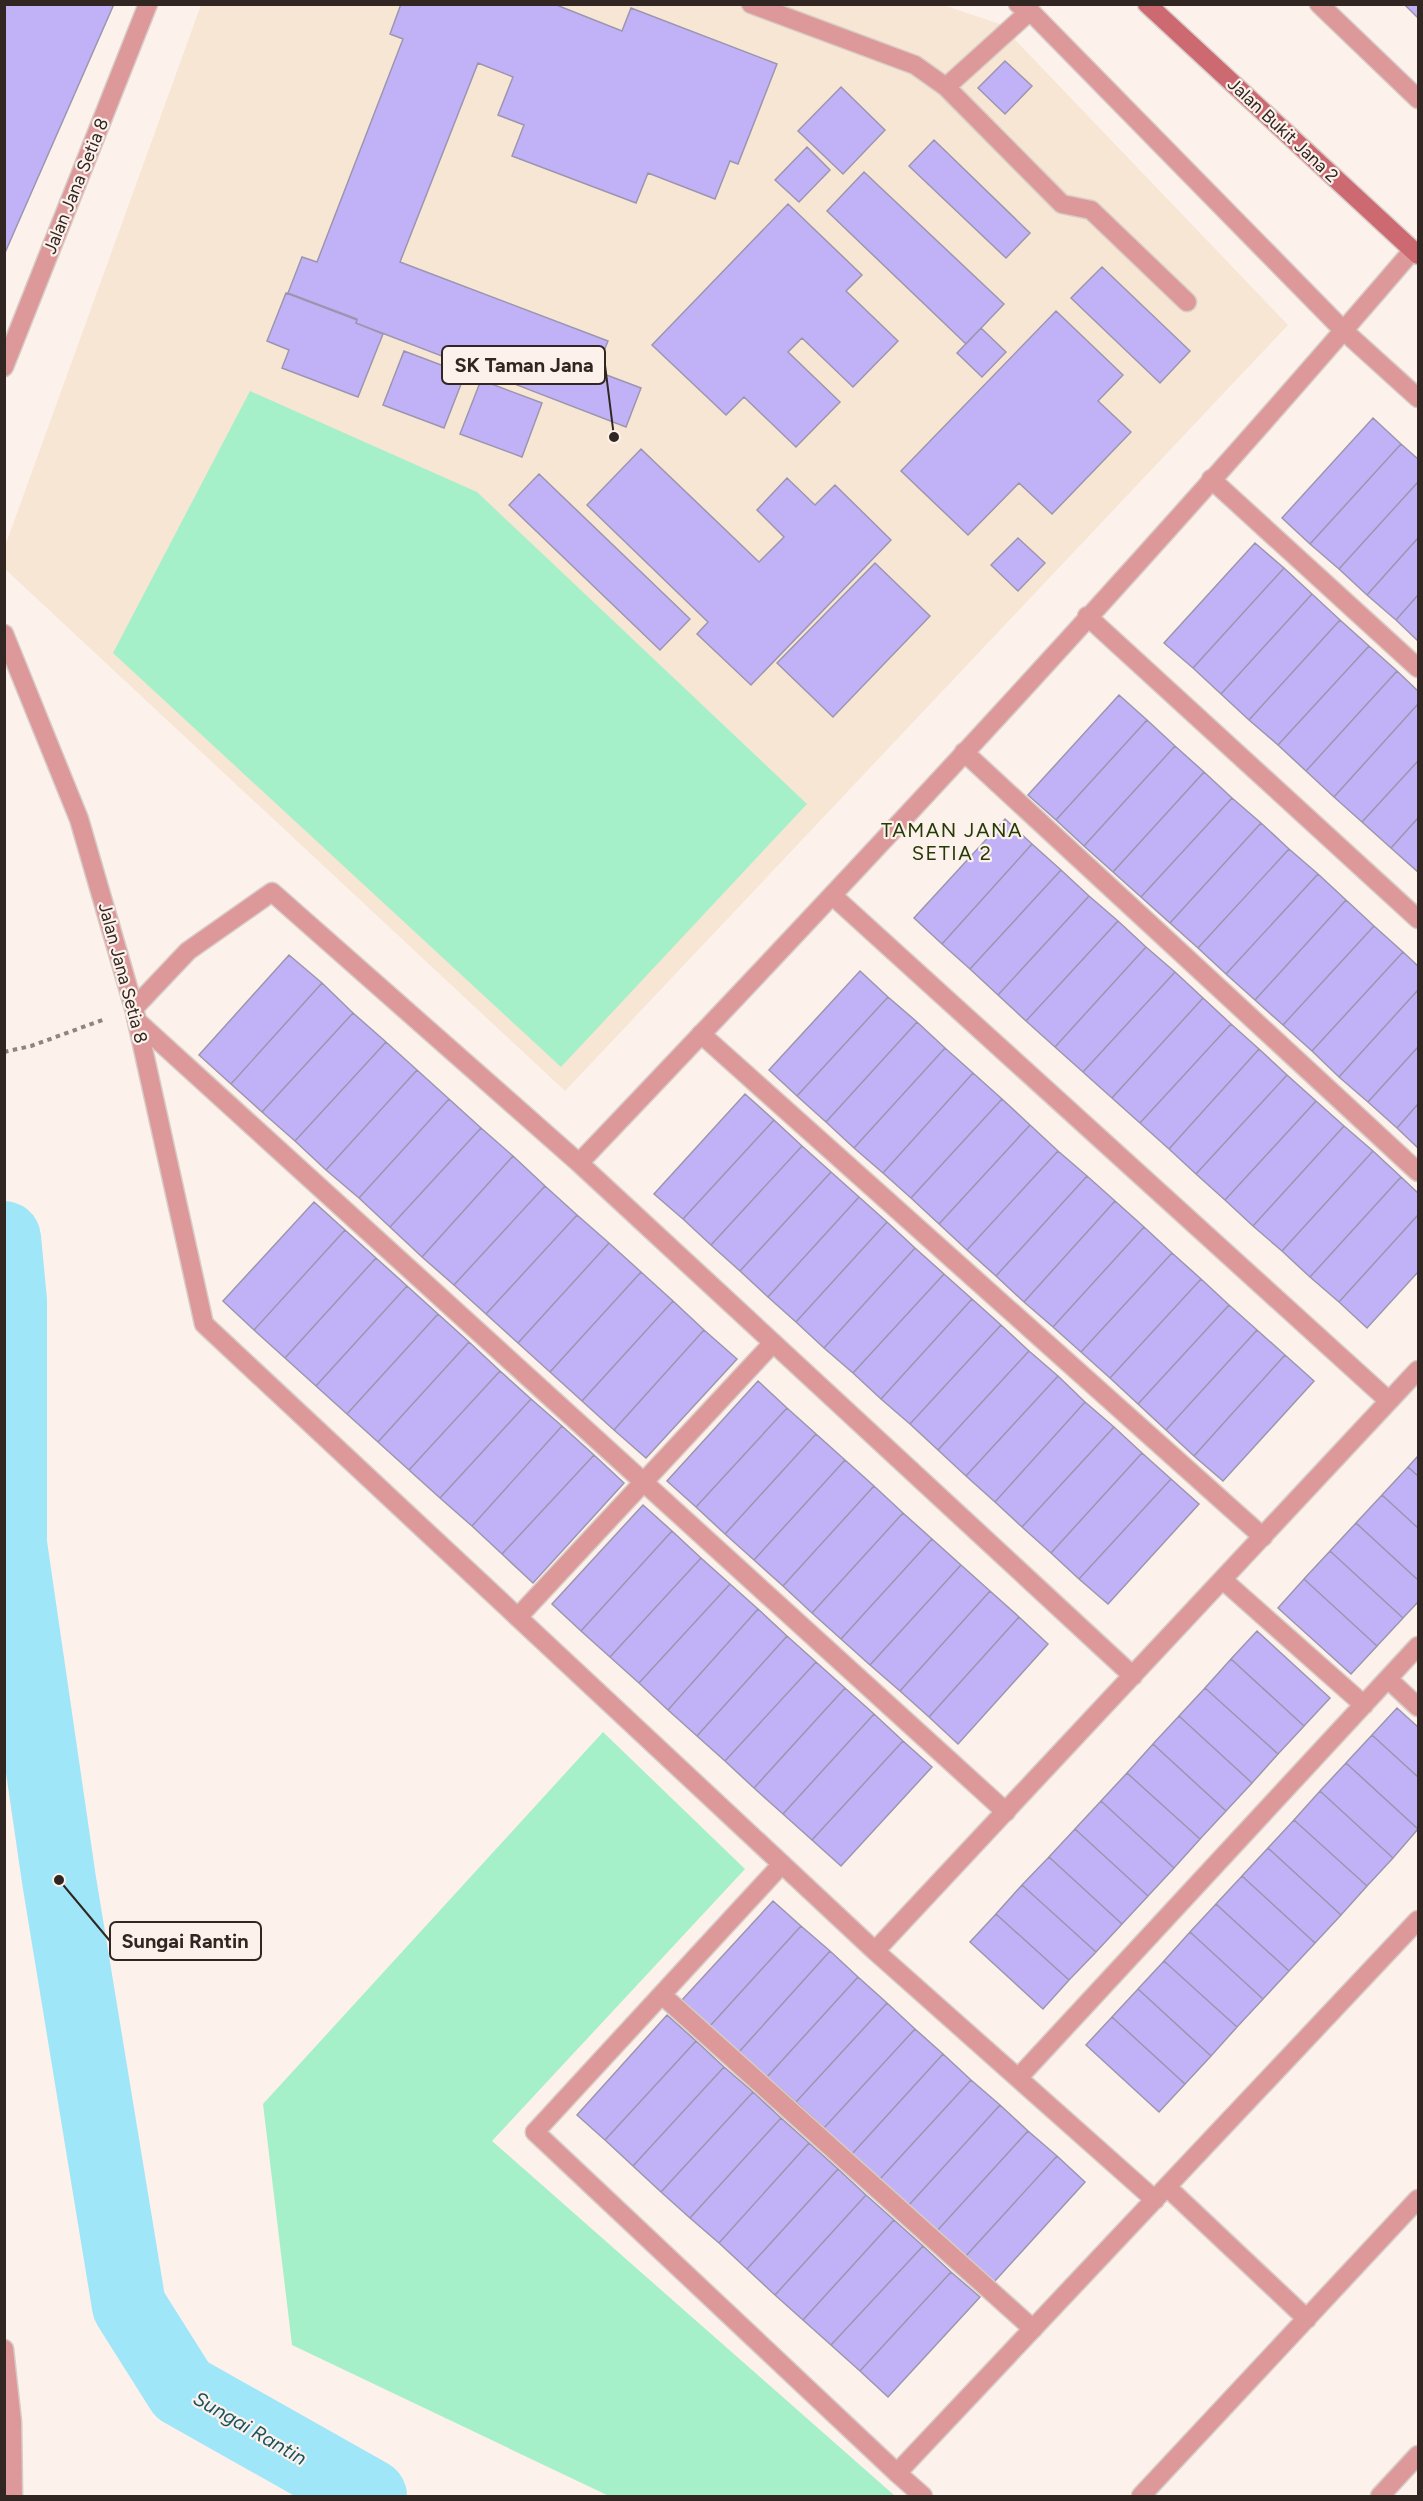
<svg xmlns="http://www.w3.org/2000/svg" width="1423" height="2501" font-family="Figtree,sans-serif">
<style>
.education{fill:#f8e6d5}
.green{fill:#a5f0c9}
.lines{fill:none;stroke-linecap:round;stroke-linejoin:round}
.river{stroke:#9ee6f8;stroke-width:74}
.building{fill:#c1b2f8;stroke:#9b96af;stroke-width:1.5}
.lane-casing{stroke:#d7ccc7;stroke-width:21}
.street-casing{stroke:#d7ccc7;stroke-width:21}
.secondary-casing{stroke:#d7ccc7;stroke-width:21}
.path{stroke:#8f847f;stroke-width:4;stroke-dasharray:4.5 4.5;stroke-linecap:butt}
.lane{stroke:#dd999a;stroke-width:18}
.street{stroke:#dd999a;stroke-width:18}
.secondary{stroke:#cd6970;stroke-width:18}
.labels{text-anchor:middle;stroke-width:4.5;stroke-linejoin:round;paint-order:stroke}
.street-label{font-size:18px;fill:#312621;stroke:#fcf1eb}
.neighbourhood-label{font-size:20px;letter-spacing:1.5px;fill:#253a05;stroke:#fcf1eb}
.water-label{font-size:20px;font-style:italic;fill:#1a5461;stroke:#fcf1eb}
.leader{fill:none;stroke:#312621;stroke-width:2}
.callout-dot{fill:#312621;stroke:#fcf1eb;stroke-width:2}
.callout{fill:#fcf1eb;stroke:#312621;stroke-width:2}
.callout-label{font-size:20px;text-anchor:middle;font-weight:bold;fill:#312621}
</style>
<rect width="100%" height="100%" fill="#fcf1eb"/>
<path class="education" d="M201 5H943L1000 24 1288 325 565 1091 5 569 4 549Z"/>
<path class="green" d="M250 391 477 492 807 804 561 1067 113 653Z
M603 1732 745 1869 492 2141 895 2496H609L292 2345 263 2104Z"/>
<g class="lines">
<path class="river" d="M4 1238 10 1301V1544L59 1880 129 2306 182 2390 370 2496"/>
</g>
<path class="building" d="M4 4H114L4 255Z
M401 4H554L622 31 631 8 777 64 738 164 730 161 715 199 648 173 636 203 512 156 524 125 498 115 513 77 478 63 400 262 608 341 596 371 641 388 626 427 356 323 357 319 288 293 302 257 317 262 403 39 390 34Z
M1404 4H1418V18Z
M1005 61 1032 86 1005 114 978 88Z
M841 87 885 130 843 174 798 131Z
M934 140 1030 233 1006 258 909 166Z
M807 147 830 170 799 202 775 180Z
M864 172 1004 304 966 344 827 211Z
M788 204 862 275 846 291 898 341 853 387 802 338 788 352 840 402 796 447 744 397 726 415 652 345Z
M1102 267 1190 351 1160 383 1071 298Z
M286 293 357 320 356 323 383 334 358 397 282 368 289 350 267 341Z
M1056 311 1123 375 1098 401 1131 432 1052 514 1019 483 968 535 901 471Z
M981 328 1006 352 982 377 957 353Z
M404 351 465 374 444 428 383 405Z
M481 380 542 403 522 457 460 434Z
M1373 418 1401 444 1310 544 1282 518Z
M1401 444 1418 459V482L1339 569 1310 544Z
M641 449 759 562 784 537 757 510 787 478 815 505 835 485 891 540 751 685 697 634 708 622 587 505Z
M539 474 690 619 660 650 509 505Z
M1418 482V538L1367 595 1339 569Z
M1018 538 1045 563 1018 591 991 565Z
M1418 538V595L1396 620 1367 595Z
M1255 543 1284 568 1193 668 1164 643Z
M875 563 930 616 833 717 777 663Z
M1284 568 1312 594 1221 694 1193 668Z
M1312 594 1340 620 1249 720 1221 694Z
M1418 595V641L1396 620Z
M1340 620 1369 646 1278 745 1249 720Z
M1369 646 1397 671 1306 771 1278 745Z
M1397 671 1418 691V704L1334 797 1306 771Z
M1119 695 1147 720 1056 820 1028 795Z
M1418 704V761L1362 822 1334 797Z
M1147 720 1175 746 1084 846 1056 820Z
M1175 746 1204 772 1113 872 1084 846Z
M1418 761V818L1391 848 1362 822Z
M1204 772 1232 798 1141 897 1113 872Z
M1232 798 1261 823 1170 923 1141 897Z
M1418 818V872L1391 848Z
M1005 819 1032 844 942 944 914 918Z
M1261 823 1289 849 1198 948 1170 923Z
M1032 844 1061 870 970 969 942 944Z
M1289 849 1318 874 1226 974 1198 948Z
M1061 870 1089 896 998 995 970 969Z
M1318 874 1346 900 1255 1000 1226 974Z
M1089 896 1118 921 1026 1021 998 995Z
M1346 900 1374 926 1283 1025 1255 1000Z
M1118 921 1146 947 1055 1047 1026 1021Z
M1374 926 1403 952 1312 1051 1283 1025Z
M1146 947 1175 972 1083 1072 1055 1047Z
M1403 952 1418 966V990L1339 1077 1312 1051Z
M289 955 322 983 231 1084 199 1055Z
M860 971 888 997 797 1096 769 1070Z
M1175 972 1203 998 1112 1098 1083 1072Z
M322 983 353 1013 262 1112 231 1084Z
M1418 990V1047L1368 1102 1339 1077Z
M888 997 917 1022 826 1122 797 1096Z
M1203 998 1231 1024 1140 1123 1112 1098Z
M353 1013 386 1042 295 1141 262 1112Z
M917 1022 945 1048 854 1148 826 1122Z
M1231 1024 1259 1049 1169 1149 1140 1123Z
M386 1042 417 1070 326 1170 295 1141Z
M1418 1047V1104L1397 1128 1368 1102Z
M945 1048 973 1073 883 1173 854 1148Z
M1259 1049 1287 1075 1196 1174 1169 1149Z
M417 1070 449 1099 359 1198 326 1170Z
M973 1073 1002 1099 911 1198 883 1173Z
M1287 1075 1316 1101 1225 1200 1196 1174Z
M745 1094 774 1120 683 1219 654 1194Z
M449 1099 481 1128 390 1227 359 1198Z
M1002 1099 1030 1125 939 1224 911 1198Z
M1316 1101 1344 1126 1253 1226 1225 1200Z
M1418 1104V1148L1397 1128Z
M774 1120 802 1146 711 1245 683 1219Z
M1030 1125 1058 1151 967 1250 939 1224Z
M1344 1126 1373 1151 1282 1251 1253 1226Z
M481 1128 513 1156 422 1257 390 1227Z
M802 1146 831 1172 740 1271 711 1245Z
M1058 1151 1087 1176 996 1276 967 1250Z
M1373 1151 1401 1177 1310 1277 1282 1251Z
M513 1156 545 1186 454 1285 422 1257Z
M831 1172 859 1197 768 1297 740 1271Z
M1087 1176 1115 1201 1024 1302 996 1276Z
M1401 1177 1418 1193V1215L1339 1302 1310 1277Z
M545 1186 577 1215 486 1314 454 1285Z
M859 1197 887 1222 796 1322 768 1297Z
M1115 1201 1144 1227 1053 1327 1024 1302Z
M314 1202 345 1230 254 1330 223 1301Z
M577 1215 609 1243 518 1343 486 1314Z
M1418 1215V1272L1367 1328 1339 1302Z
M887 1222 915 1248 824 1348 796 1322Z
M1144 1227 1172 1253 1081 1352 1053 1327Z
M345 1230 376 1258 285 1358 254 1330Z
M609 1243 641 1272 550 1372 518 1343Z
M915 1248 944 1274 853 1373 824 1348Z
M1172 1253 1201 1279 1110 1378 1081 1352Z
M376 1258 407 1286 316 1386 285 1358Z
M641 1272 673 1301 582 1401 550 1372Z
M944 1274 972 1299 881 1399 853 1373Z
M1201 1279 1229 1305 1138 1404 1110 1378Z
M407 1286 438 1314 347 1414 316 1386Z
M972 1299 1001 1325 910 1424 881 1399Z
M673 1301 704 1330 614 1430 582 1401Z
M1229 1305 1257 1330 1166 1430 1138 1404Z
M438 1314 469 1342 378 1442 347 1414Z
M1001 1325 1029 1351 938 1450 910 1424Z
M704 1330 737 1359 646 1458 614 1430Z
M1257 1330 1285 1355 1194 1456 1166 1430Z
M469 1342 500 1371 409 1470 378 1442Z
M1029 1351 1058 1376 966 1476 938 1450Z
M1285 1355 1314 1381 1223 1481 1194 1456Z
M500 1371 531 1399 440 1498 409 1470Z
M1058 1376 1085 1402 995 1502 966 1476Z
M758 1381 787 1408 696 1507 667 1481Z
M531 1399 562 1426 472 1526 440 1498Z
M1085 1402 1114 1427 1022 1527 995 1502Z
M787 1408 816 1434 725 1534 696 1507Z
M562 1426 594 1455 502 1554 472 1526Z
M1114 1427 1142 1453 1051 1553 1022 1527Z
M816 1434 845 1460 754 1560 725 1534Z
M1142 1453 1171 1479 1079 1579 1051 1553Z
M594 1455 624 1483 533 1583 502 1554Z
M1418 1456V1476L1408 1467Z
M845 1460 874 1486 783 1586 754 1560Z
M1408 1467 1418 1476V1528L1382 1495Z
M1171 1479 1199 1504 1108 1604 1079 1579Z
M874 1486 903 1513 812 1613 783 1586Z
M1382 1495 1418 1528V1580L1356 1523Z
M643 1505 672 1531 581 1631 552 1604Z
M903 1513 932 1539 841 1639 812 1613Z
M1356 1523 1418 1580V1602L1403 1618 1330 1551Z
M672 1531 701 1558 610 1657 581 1631Z
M932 1539 961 1565 870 1665 841 1639Z
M1330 1551 1403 1618 1377 1646 1304 1579Z
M701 1558 730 1584 639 1683 610 1657Z
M961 1565 990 1591 900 1691 870 1665Z
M1304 1579 1377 1646 1351 1674 1278 1608Z
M730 1584 758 1609 668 1710 639 1683Z
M990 1591 1019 1617 929 1717 900 1691Z
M758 1609 787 1636 697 1736 668 1710Z
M1019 1617 1048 1644 958 1744 929 1717Z
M1257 1631 1330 1698 1304 1726 1231 1659Z
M787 1636 816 1662 725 1761 697 1736Z
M1231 1659 1304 1726 1278 1754 1205 1688Z
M816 1662 845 1688 754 1788 725 1761Z
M845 1688 874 1714 783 1814 754 1788Z
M1205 1688 1278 1754 1252 1783 1179 1716Z
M1397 1708 1418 1727V1777L1372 1735Z
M874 1714 903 1741 812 1840 783 1814Z
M1179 1716 1252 1783 1226 1811 1153 1744Z
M1372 1735 1418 1777V1829L1346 1763Z
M903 1741 932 1767 841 1866 812 1840Z
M1153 1744 1226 1811 1200 1839 1127 1773Z
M1346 1763 1418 1829 1393 1858 1320 1791Z
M1127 1773 1200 1839 1174 1868 1101 1801Z
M1320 1791 1393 1858 1367 1886 1294 1820Z
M1101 1801 1174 1868 1148 1896 1075 1829Z
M1294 1820 1367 1886 1341 1915 1268 1848Z
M1075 1829 1148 1896 1122 1924 1049 1857Z
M1268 1848 1341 1915 1315 1943 1242 1876Z
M1049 1857 1122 1924 1096 1952 1022 1885Z
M1242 1876 1315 1943 1289 1971 1216 1904Z
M1022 1885 1096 1952 1069 1980 996 1914Z
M773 1901 801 1926 710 2026 682 2000Z
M1216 1904 1289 1971 1263 1999 1190 1932Z
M996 1914 1069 1980 1043 2009 970 1942Z
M801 1926 830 1951 739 2052 710 2026Z
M1190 1932 1263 1999 1237 2027 1164 1961Z
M830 1951 858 1977 767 2077 739 2052Z
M1164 1961 1237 2027 1211 2056 1138 1989Z
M858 1977 887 2003 796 2102 767 2077Z
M1138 1989 1211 2056 1185 2084 1112 2017Z
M887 2003 915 2029 824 2128 796 2102Z
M667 2015 696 2041 605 2140 577 2115Z
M1112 2017 1185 2084 1159 2112 1086 2045Z
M915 2029 943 2054 852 2154 824 2128Z
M696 2041 724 2067 633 2166 605 2140Z
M943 2054 971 2080 880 2179 852 2154Z
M724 2067 753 2092 661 2192 633 2166Z
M971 2080 1000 2105 909 2205 880 2179Z
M753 2092 781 2118 690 2218 661 2192Z
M1000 2105 1028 2131 937 2231 909 2205Z
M781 2118 809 2143 719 2243 690 2218Z
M1028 2131 1057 2156 965 2257 937 2231Z
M809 2143 838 2169 747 2269 719 2243Z
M1057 2156 1085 2182 994 2282 965 2257Z
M838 2169 866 2195 775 2295 747 2269Z
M866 2195 894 2220 803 2320 775 2295Z
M894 2220 923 2246 831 2345 803 2320Z
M923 2246 951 2272 860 2371 831 2345Z
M951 2272 980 2297 888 2397 860 2371Z"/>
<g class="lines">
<defs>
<path id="lane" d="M751 4 915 65 946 87
M1030 11 946 87 1062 204 1091 210 1187 302
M1211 479 1418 668
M964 752 1418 1172
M137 1021 1006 1812
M701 1034 1263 1537
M1223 1580 1364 1705
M518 1617 773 1343
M1388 1679 1418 1707
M662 1995 1033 2329
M1019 2077 1418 1646
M535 2132 782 1864
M1167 2187 1307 2319
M897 2473 923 2496
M1141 2496 1418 2199"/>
<path id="street" d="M1018 4 1030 11 1344 331 1418 398
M1319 4 1418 99
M4 367 148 4
M1087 616 1418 919
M4 634 79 819 134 1008 204 1324 875 1951 1155 2200
M833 896 1389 1401
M134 1008 188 951 272 892 579 1163 1133 1676
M579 1163C863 865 1145 563 1413 250
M875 1951 1418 1370
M535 2132 897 2473 1418 1920
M4 2349 12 2422 13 2496
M1380 2496 1418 2455"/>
<path id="secondary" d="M1147 4 1418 255"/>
</defs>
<use href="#lane" class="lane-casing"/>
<use href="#street" class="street-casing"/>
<use href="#secondary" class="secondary-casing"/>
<path class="path" d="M4 1052 31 1046 105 1019"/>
<use href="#lane" class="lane"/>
<use href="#street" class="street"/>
<use href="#secondary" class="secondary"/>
</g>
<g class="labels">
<g class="street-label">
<text transform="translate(1283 130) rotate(43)" y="6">Jalan Bukit Jana 2</text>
<text transform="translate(76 186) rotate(-68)" y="6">Jalan Jana Setia 8</text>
<text transform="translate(123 973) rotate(75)" y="6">Jalan Jana Setia 8</text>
</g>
<g class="neighbourhood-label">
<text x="952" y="837">TAMAN JANA<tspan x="952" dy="23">SETIA 2</tspan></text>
</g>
<g class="water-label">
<text transform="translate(250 2428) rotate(30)" y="7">Sungai Rantin</text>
</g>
</g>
<path class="leader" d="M614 437L605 365M59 1880L110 1941"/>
<g class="callout-dot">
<circle cx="614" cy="437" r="6"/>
<circle cx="59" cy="1880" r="6"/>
</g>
<g class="callout">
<rect x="442" y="346" width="163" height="38" rx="6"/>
<rect x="110" y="1922" width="151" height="38" rx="6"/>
</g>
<g class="callout-label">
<text x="524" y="372">SK Taman Jana</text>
<text x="185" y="1948">Sungai Rantin</text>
</g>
<rect width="1423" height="2501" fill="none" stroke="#312621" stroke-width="12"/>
</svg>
